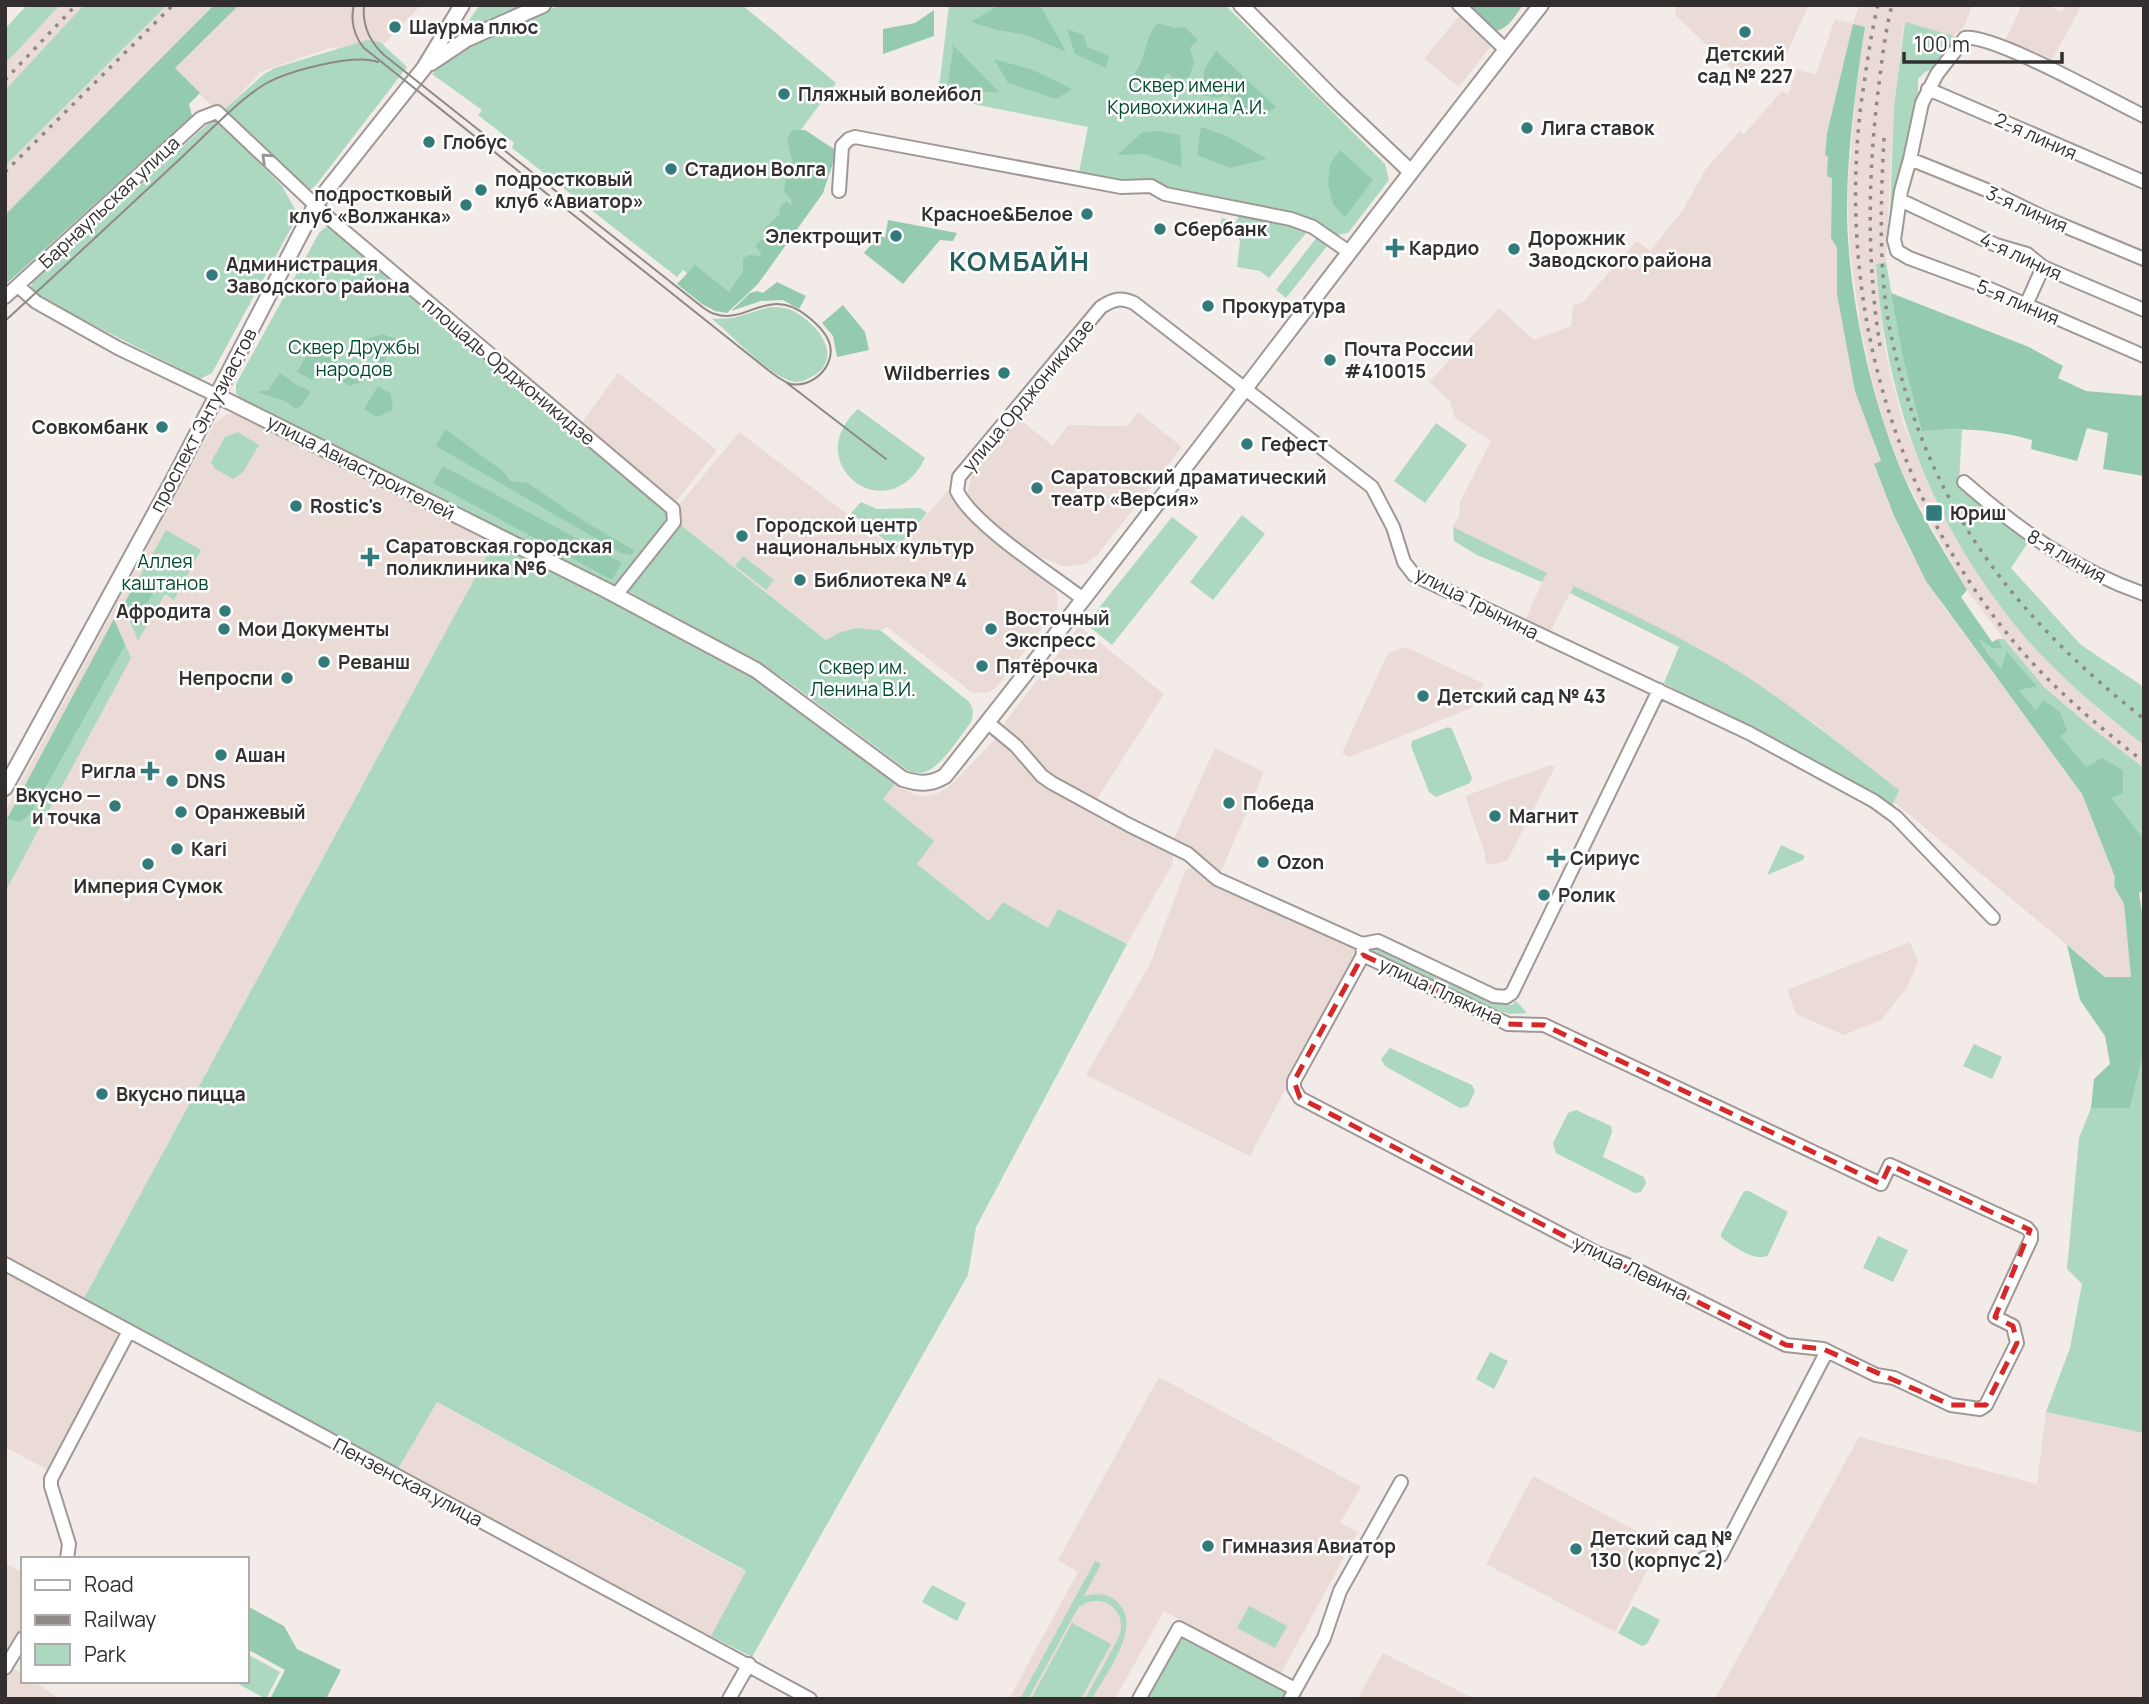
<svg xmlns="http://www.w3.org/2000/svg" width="2149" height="1704" font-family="Manrope,sans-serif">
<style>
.built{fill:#eadbd6}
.green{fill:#acd8c0}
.forest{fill:#94cbae}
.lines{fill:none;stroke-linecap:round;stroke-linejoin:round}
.minor-casing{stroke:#9f9896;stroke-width:16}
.major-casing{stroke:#9f9896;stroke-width:18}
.minor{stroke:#fff;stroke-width:12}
.major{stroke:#fff;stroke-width:14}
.tram{stroke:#8e8987;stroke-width:2}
.rail{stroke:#8e8987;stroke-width:3.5;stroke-dasharray:3.5 7;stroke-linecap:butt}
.oneway{stroke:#989796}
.marked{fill:none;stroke:#d62828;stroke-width:5;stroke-dasharray:14 9;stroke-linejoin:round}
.poi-dot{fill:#327b7a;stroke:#fff;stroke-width:2.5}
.labels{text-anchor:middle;stroke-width:5;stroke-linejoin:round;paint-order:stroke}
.poi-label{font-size:19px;font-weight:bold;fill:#322f2e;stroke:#fff;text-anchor:start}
.park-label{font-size:19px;fill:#024b30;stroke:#fff}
.street-label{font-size:19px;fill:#322f2e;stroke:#fff}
.district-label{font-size:26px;font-weight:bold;letter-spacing:2px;fill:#245f5e;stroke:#fff}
</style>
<rect width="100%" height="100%" fill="#f2ebe8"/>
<path class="built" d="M60 5H84L5 90V64Z
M167 5H214L5 215V166Z
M233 5H421L370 59 332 47 261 72 221 114 173 69Z
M1675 5H1809L1784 59 1767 48 1752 64 1734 71 1676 16Z
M1859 5H1972L1965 25 1954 36 1904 23 1894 106 1886 262 1876 264 1884 342 1891 377 1904 425 1927 481 1941 511 1980 577 2019 630 2060 674 2105 715 2144 745V768L2092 728 2044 687 2004 639 1967 590 1906 480 1887 433 1872 380 1860 324 1850 252 1847 197 1857 78 1865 28 1854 24 1827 133 1825 155H1828L1832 177 1831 238 1837 248V294L1874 444 1881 462 1874 465 1894 517 1911 553 1944 607 2082 794 2115 877 2114 886 2124 904 2131 977H2106L1894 802 1898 789 1810 720 1704 651 1573 587 1550 632 1525 621 1546 573 1453 527 1459 516 1460 502 1491 441 1455 418 1450 401 1429 382 1499 308 1534 340 1571 326 1573 305 1582 303 1637 241 1650 251 1683 210 1705 170 1740 131 1744 134 1782 91 1788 94 1797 70 1816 74 1835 19 1853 24Z
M2022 5H2047L2062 12 2066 5H2082L2049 65 2003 45Z
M1459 16 1486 39 1490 47 1459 87 1424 59Z
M618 373 717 450 674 504 580 425Z
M1138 412 1182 447 1097 555 1087 563 1065 567 1026 551 974 509 969 501 967 494 971 478 1018 418 1053 446 1068 425 1127 426Z
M227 414H236L495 541 83 1300 5 1258V811L214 424Z
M739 432 896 551 948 490 955 503 965 514 1021 558 1053 587 1057 593V609L996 688 989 692 973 693 887 627 880 630 856 628 841 632 827 640 677 522V508L680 504Z
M1079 626 1164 694 1095 802 1044 771 1006 732 1004 726 1005 722Z
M1406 647 1484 684 1471 708 1349 757 1342 753 1388 653Z
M995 739 1000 740 1014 750 1049 789 1173 854V863L1127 944 1058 909 1048 928 1003 902 990 921 917 864 882 798 895 784 915 795 927 796 941 792 952 784Z
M1215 748 1264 772 1220 874 1173 841Z
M1550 765 1555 767 1507 861 1490 865 1485 862V853L1465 796Z
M1191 867 1353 946 1356 950V956L1250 1156 1086 1075 1150 964 1185 871Z
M1910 942 1918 962 1906 989 1881 1020 1844 1035 1796 1014 1787 990Z
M5 1272 113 1330 117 1335V1341L48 1470 5 1447Z
M1159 1377 1361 1487 1340 1523 1358 1532 1280 1675 1164 1611 1115 1699H1009L1078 1572 1058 1560Z
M436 1402 746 1572 711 1636 398 1469Z
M2046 1412 2144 1433V1699H1715L1859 1437 2037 1484Z
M1533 1476 1661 1544 1615 1632 1486 1564Z
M5 1563 23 1573V1624L5 1654Z
M1383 1653 1475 1699H1357Z
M13 1668 23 1674V1681H33L60 1699H5V1680Z"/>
<path class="green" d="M27 5H60L5 64V29Z
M84 5H167L5 166V90Z
M480 5H512L521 9 459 34Z
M561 5H742L836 83 793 140 811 191 728 303 683 270 677 277 512 148 514 143 478 115 482 110 432 74C468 39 514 24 561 5Z
M949 5H1225L1385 164 1389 180 1348 233 1337 235 1298 216 1166 191 1161 184C1151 181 1143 178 1133 183L1079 172 1088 127 934 96 940 80Z
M1905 22 1954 36 1957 43 1940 66 1925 72 1918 79V108L1889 241 1894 106Z
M367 40 380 42 407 67 316 185 311 189 305 188 225 109 264 74 275 68Z
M217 120 282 186 295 209 296 219 212 373 200 379 40 298 31 287 33 281 210 122Z
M1239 216 1292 226 1306 233 1269 278 1260 271 1237 267 1240 241 1231 228 1220 224 1222 218 1236 222Z
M330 227 337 229 668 511V523L615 586H609L241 399 236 393V384L319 233 324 228Z
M1317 237 1328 245 1286 298 1276 290Z
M1886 262 1903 358 1943 429 1962 430 1959 482 2004 524 2029 541 2011 568 2081 645 2144 687V745C2099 710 2055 673 2019 630 1930 521 1886 402 1876 264Z
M770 307C777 307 784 307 791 310 817 322 848 360 809 378 803 382 795 383 788 380 759 367 737 339 712 319L733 318Z
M858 409 925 458C888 533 798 463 858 409Z
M1436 423 1467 445 1425 503 1394 481Z
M238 432 259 445 243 472 233 479 215 469 211 462 225 437Z
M861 502 877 509 920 508 927 513 896 549 851 513Z
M1242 515 1265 534 1213 600 1190 582Z
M1172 517 1198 537 1112 645 1086 624Z
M677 522 826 640 841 632 856 628 880 630 968 701C974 709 974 713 971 722 960 736 937 775 918 773 914 773 910 771 907 770L783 678 626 590Z
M1453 527 1547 573 1542 582 1477 555 1454 541Z
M166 530 201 550 174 600 165 594 138 641 124 604Z
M495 541 754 676 773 690 895 784 883 799 934 841 917 864 989 921 1003 902 1048 928 1058 909 1127 944 976 1227 968 1275 752 1657 711 1636 746 1571 437 1402 398 1469 83 1300Z
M743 556 774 580 766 590 735 566Z
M1574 586C1631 614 1690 641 1744 675 1798 710 1848 750 1899 790L1892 806 1664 683 1679 647 1570 593Z
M114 619 131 658 5 892V823Z
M1977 637 2001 648 1998 639H2004L2044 687 2092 728 2144 768V839L2112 798 2018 689 2036 685 2008 652 2001 668 1988 654Z
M1448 727 1452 729 1472 778 1470 783 1436 797 1429 792 1411 746 1412 741Z
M1781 845 1805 856 1803 860 1767 875Z
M1379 946 1506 1004 1512 1005 1516 1001 1527 1013 1510 1014 1500 1011 1374 954 1371 948Z
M1974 1044 2002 1057 1992 1079 1963 1066Z
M1390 1048 1472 1085 1475 1091 1468 1106 1460 1108 1385 1066 1381 1059Z
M2144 1051V1433L2046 1412 2070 1348 2082 1284 2067 1269 2079 1138 2091 1108H2130Z
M1576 1110 1611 1126 1612 1132 1603 1157 1644 1177 1646 1183 1641 1192 1635 1193 1556 1153 1553 1143 1568 1113Z
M1744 1191H1749L1788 1212 1768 1255C1757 1263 1732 1246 1721 1237V1234Z
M1878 1236 1908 1250 1893 1282 1863 1268Z
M1490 1352 1508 1361 1494 1389 1476 1379Z
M1095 1561 1101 1564 1084 1596C1097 1593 1110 1593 1119 1604 1142 1628 1105 1675 1092 1699H1085L1119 1637C1129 1609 1100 1590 1078 1608L1028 1699H1020Z
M932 1585 966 1603 957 1621 922 1602Z
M1249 1606 1287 1626 1275 1648 1237 1628Z
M1633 1606 1660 1620 1647 1644 1642 1646 1618 1633Z
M1072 1623 1111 1644 1081 1699H1031Z
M1182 1638 1285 1692 1281 1699H1147Z
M247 1654 280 1672 266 1699 233 1681H247Z"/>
<path class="forest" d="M214 5H239L175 68 200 93 189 104 192 116 5 285V215Z
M999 5H1040L1066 52 1027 35 997 30 971 22Z
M1465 5H1523C1514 17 1507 32 1491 31Z
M934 10V36L883 54V29L915 23Z
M1158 23 1175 28 1185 27 1198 40 1190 48 1194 63 1189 77 1176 81 1168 73 1161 79 1136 76 1135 73C1148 55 1143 39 1158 23Z
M1853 24 1865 27C1856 83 1849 139 1847 196 1845 283 1870 400 1905 479 1922 518 1946 554 1967 590L1961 597 1992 642 1998 639 2002 648H1992L1979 639 1988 654 2001 668 2007 651 2037 686 2019 690 2036 710 2043 700 2060 712 2067 731 2060 736 2086 767 2102 758 2123 770V793L2112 798 2144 839V891L2139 893 2144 926V1051L2130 1108H2091L2094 1079 2110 1064 2105 1036 2080 1000 2067 945 2105 977H2131L2124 904 2114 886 2115 877 2082 794 1926 581 1894 516 1874 464 1881 461 1855 391 1837 294V248L1831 238 1832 178 1827 176 1828 156 1825 155 1827 133Z
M1067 29 1084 35 1087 47 1109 56 1106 68 1075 54Z
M952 44 999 92H978L948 83 953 50Z
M1216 51 1276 107 1270 111 1239 107 1228 95 1216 98 1203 95 1204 70Z
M994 59 1033 70 1072 89 1056 99 1008 83Z
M1201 127 1227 136 1267 159 1230 168 1197 155Z
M792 130H805L837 151 823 193 758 284 727 313 715 311 702 304 677 284 695 265 729 292 743 271V259L748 255 760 256 761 252 755 246 761 240 771 239 763 230 780 214 779 208 786 201 792 206 791 199 784 192 788 166 793 164 787 139Z
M1159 131 1180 135 1182 167 1144 154 1117 155 1143 132Z
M1340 150 1373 180 1345 217 1333 204 1328 185 1330 164Z
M888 220 957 233 953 241 940 240 903 284 864 253 880 234 885 238Z
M777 282 806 296 799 309 783 300 761 301 731 311 750 293 757 291 763 293Z
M1891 293 2029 347 2063 366 2058 378 2086 391 2144 396V476L2103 469 2108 433 2087 428 2077 461 2031 449 2032 440C1998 430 1958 427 1922 431L1903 358Z
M843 305 865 332 869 350 837 357 833 336 822 323Z
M382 334 399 340 382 364 354 344Z
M311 347 369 379 349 386 342 381 339 372 322 363 312 380 297 372Z
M280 373 297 385 311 391 302 405 296 409 285 401 257 392 268 390Z
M378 386 391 394 393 410 377 417 364 409Z
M445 429 503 471 510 481 528 483 582 520 634 550 632 555 621 553 436 446Z
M443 466 622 563 612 580 433 483Z
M138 579 154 591 133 628 124 604Z
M114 619 125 645 30 815 19 822 7 819Z
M247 1606 284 1626 297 1649 341 1670 326 1699H270L285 1670 247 1649Z"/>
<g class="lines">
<defs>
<path id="minor" d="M1459 5 1506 50
M1928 89 2144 182
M2144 116C2112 101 1994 34 1965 38L1937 74 1922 103 1910 159 1901 191 1894 240 1897 251 1909 258 1974 282 2144 356
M1910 159 1994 193 2045 218 2144 259
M839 191 842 146 849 139 855 137 1121 187 1151 186 1165 194 1291 219 1313 227 1349 252
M1900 200 1996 245 2027 254 2043 267 2144 310
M18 286 36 302 118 348 218 396
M5 297 201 118 217 112 330 219 673 509 674 522 616 595
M2026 305 2043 267
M1964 482C2019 530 2075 570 2144 594
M1083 599C1052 575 972 524 957 491L959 477 1101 307C1114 299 1120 297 1134 303L1372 487 1393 527 1404 562 1414 575 1749 733 1874 801 1896 817 1993 918
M987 722 1016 746 1042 776 1052 783 1129 825 1188 854 1217 879 1362 944 1363 955 1508 1024 1544 1025 1881 1184 1890 1165 2027 1228 2031 1233V1239L1995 1317 2013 1326 2017 1343 1986 1405 1980 1409 1951 1405 1894 1378 1876 1375 1823 1349 1786 1345 1625 1264 1599 1254 1300 1098 1294 1088V1081L1363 955
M1362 944 1378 941 1494 996 1506 997 1512 993 1659 690
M5 1264 810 1699
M1704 1558 1713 1561 1721 1555 1827 1351
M67 1559 69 1544 51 1486V1479L129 1331
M5 1668 23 1638
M729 1699 749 1664
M1139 1699 1179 1628 1295 1689
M1290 1699 1324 1638 1340 1591 1401 1482"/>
<path id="major" d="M1241 5 1332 97 1411 172
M431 63 467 39 543 5
M218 396 606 590 756 670 903 779C919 784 930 785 945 776 1147 522 1340 260 1541 5
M5 788 172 482 316 204 424 68 462 5"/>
</defs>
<use href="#minor" class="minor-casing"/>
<use href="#major" class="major-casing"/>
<use href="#minor" class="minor"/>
<use href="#major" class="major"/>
<path class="tram" d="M354 5C350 20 354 36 364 48L768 370C775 375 783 382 791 384 812 388 835 367 830 345 827 333 816 323 807 316 769 285 746 325 715 314 710 313 705 309 701 306L384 55C369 41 362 25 364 5
M5 321C64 267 123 212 181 158 207 134 236 102 265 84 288 71 354 53 378 62
M787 383 886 459"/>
<path class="rail" d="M1878 5C1870 37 1866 72 1861 104 1838 294 1888 486 2009 636 2048 684 2095 724 2144 762
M5 80 76 5
M1884 138C1881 194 1879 251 1886 307 1890 335 1897 363 1905 390 1947 531 2030 629 2144 719
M5 172 173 5
M1880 346C1867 264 1868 182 1877 100 1881 69 1884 36 1892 5"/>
</g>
<defs><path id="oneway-chevron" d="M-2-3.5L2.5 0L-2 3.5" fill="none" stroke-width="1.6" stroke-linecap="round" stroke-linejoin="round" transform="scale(1.75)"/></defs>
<use class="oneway" href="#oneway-chevron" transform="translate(266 158) rotate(-137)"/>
<path class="marked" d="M1363 955 1508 1024 1544 1025 1881 1184 1890 1165 2030 1230 1995 1317 2013 1326 2017 1343 1986 1405H1951L1823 1349 1786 1345 1599 1254 1300 1098 1294 1081Z"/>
<g class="poi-dot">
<circle cx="395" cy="27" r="7"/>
<circle cx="1745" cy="32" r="7"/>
<circle cx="784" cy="94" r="7"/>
<circle cx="1527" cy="128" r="7"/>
<circle cx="429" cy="142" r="7"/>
<circle cx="671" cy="169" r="7"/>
<circle cx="481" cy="190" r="7"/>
<circle cx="466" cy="205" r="7"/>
<circle cx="1087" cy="214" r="7"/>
<circle cx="1160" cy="229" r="7"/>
<circle cx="896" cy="236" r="7"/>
<path d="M1391.5 237.5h7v7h7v7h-7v7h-7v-7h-7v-7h7z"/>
<circle cx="1514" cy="249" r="7"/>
<circle cx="212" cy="275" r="7"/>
<circle cx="1208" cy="306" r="7"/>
<circle cx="1330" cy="360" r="7"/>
<circle cx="1004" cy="373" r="7"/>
<circle cx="162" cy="427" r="7"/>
<circle cx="1247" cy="444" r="7"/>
<circle cx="1037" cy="488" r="7"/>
<circle cx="296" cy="506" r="7"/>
<rect x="1925" y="504" width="18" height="18" rx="3.5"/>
<circle cx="742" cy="536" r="7"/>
<path d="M366.5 546.5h7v7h7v7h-7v7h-7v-7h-7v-7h7z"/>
<circle cx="800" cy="580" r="7"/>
<circle cx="225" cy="611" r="7"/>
<circle cx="224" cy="629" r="7"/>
<circle cx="991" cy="629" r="7"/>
<circle cx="324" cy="662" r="7"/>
<circle cx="982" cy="666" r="7"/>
<circle cx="287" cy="678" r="7"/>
<circle cx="1423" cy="696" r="7"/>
<circle cx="221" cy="755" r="7"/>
<path d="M146.5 760.5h7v7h7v7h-7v7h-7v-7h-7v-7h7z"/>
<circle cx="172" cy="781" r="7"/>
<circle cx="1229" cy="803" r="7"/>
<circle cx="115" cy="806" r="7"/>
<circle cx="181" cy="812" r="7"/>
<circle cx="1495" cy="816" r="7"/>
<circle cx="177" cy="849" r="7"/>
<path d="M1552.5 847.5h7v7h7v7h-7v7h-7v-7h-7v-7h7z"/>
<circle cx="1263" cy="862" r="7"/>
<circle cx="148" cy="864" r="7"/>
<circle cx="1544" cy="895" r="7"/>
<circle cx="102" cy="1094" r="7"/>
<circle cx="1208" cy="1546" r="7"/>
<circle cx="1576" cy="1549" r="7"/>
</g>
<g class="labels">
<g class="poi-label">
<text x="409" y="34">Шаурма плюс</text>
<text x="1745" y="61" text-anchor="middle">Детский<tspan x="1745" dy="22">сад № 227</tspan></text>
<text x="798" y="101">Пляжный волейбол</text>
<text x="1541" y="135">Лига ставок</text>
<text x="443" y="149">Глобус</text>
<text x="685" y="176">Стадион Волга</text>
<text x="495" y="186">подростковый<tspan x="495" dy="22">клуб «Авиатор»</tspan></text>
<text x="452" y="201" text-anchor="end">подростковый<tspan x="452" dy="22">клуб «Волжанка»</tspan></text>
<text x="1073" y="221" text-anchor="end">Красное&amp;Белое</text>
<text x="1174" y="236">Сбербанк</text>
<text x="882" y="243" text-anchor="end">Электрощит</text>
<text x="1528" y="245">Дорожник<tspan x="1528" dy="22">Заводского района</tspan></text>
<text x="1409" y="255">Кардио</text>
<text x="226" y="271">Администрация<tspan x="226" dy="22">Заводского района</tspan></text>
<text x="1222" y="313">Прокуратура</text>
<text x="1344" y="356">Почта России<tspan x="1344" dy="22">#410015</tspan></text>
<text x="990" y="380" text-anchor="end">Wildberries</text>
<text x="148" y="434" text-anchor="end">Совкомбанк</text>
<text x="1261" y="451">Гефест</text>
<text x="1051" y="484">Саратовский драматический<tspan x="1051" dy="22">театр «Версия»</tspan></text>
<text x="310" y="513">Rostic's</text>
<text x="1950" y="520">Юриш</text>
<text x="756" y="532">Городской центр<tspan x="756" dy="22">национальных культур</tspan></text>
<text x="386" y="553">Саратовская городская<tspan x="386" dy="22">поликлиника №6</tspan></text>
<text x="814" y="587">Библиотека № 4</text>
<text x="211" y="618" text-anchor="end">Афродита</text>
<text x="1005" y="625">Восточный<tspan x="1005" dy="22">Экспресс</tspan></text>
<text x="238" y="636">Мои Документы</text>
<text x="338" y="669">Реванш</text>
<text x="996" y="673">Пятёрочка</text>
<text x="273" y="685" text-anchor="end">Непроспи</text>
<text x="1437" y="703">Детский сад № 43</text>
<text x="235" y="762">Ашан</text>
<text x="136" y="778" text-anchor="end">Ригла</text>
<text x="186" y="788">DNS</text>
<text x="101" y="802" text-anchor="end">Вкусно —<tspan x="101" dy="22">и точка</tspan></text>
<text x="1243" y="810">Победа</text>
<text x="195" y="819">Оранжевый</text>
<text x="1509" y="823">Магнит</text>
<text x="191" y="856">Kari</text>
<text x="1570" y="865">Сириус</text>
<text x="1277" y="869">Ozon</text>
<text x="148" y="893" text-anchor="middle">Империя Сумок</text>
<text x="1558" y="902">Ролик</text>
<text x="116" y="1101">Вкусно пицца</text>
<text x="1590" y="1545">Детский сад №<tspan x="1590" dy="22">130 (корпус 2)</tspan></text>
<text x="1222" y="1553">Гимназия Авиатор</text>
</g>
<g class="park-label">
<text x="1187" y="92">Сквер имени<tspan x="1187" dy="22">Кривохижина А.И.</tspan></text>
<text x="354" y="354">Сквер Дружбы<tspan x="354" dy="22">народов</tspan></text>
<text x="165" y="568">Аллея<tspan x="165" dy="22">каштанов</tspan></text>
<text x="863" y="674">Сквер им.<tspan x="863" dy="22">Ленина В.И.</tspan></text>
</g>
<g class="street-label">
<text transform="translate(2036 136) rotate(24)" y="7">2-я линия</text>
<text transform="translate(109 202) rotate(-43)" y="7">Барнаульская улица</text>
<text transform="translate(2027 209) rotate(24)" y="7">3-я линия</text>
<text transform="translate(2021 256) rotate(25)" y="7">4-я линия</text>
<text transform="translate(2018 302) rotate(23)" y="7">5-я линия</text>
<text transform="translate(509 371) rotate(40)" y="7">площадь Орджоникидзе</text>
<text transform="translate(1028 395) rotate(-50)" y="7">улица Орджоникидзе</text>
<text transform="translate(203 420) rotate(-62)" y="7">проспект Энтузиастов</text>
<text transform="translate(361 467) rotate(27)" y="7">улица Авиастроителей</text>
<text transform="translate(2067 556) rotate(30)" y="7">8-я линия</text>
<text transform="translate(1477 603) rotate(27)" y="7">улица Трынина</text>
<text transform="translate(1441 991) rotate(25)" y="7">улица Плякина</text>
<text transform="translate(1631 1268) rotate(26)" y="7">улица Левина</text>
<text transform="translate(408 1482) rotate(28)" y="7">Пензенская улица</text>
</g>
<g class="district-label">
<text x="1020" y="271">КОМБАЙН</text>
</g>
</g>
<rect width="2149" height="1704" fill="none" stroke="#322f2e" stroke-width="14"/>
<rect x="21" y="1557" width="228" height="126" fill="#ffffff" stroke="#adacab" stroke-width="2"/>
<rect x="35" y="1580" width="35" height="10" fill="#ffffff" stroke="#adacab" stroke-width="2"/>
<text x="84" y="1592" font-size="21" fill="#322f2e">Road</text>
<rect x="35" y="1615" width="35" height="10" fill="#8e8987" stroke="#adacab" stroke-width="2"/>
<text x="84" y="1627" font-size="21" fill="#322f2e">Railway</text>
<rect x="35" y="1644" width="35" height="21" fill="#acd8c0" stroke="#adacab" stroke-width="2"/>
<text x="84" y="1662" font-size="21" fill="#322f2e">Park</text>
<path d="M1904 52v10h158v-10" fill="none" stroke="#322f2e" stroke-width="3.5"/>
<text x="1914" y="52" font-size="21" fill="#322f2e" stroke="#ffffff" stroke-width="5" paint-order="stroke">100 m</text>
</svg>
